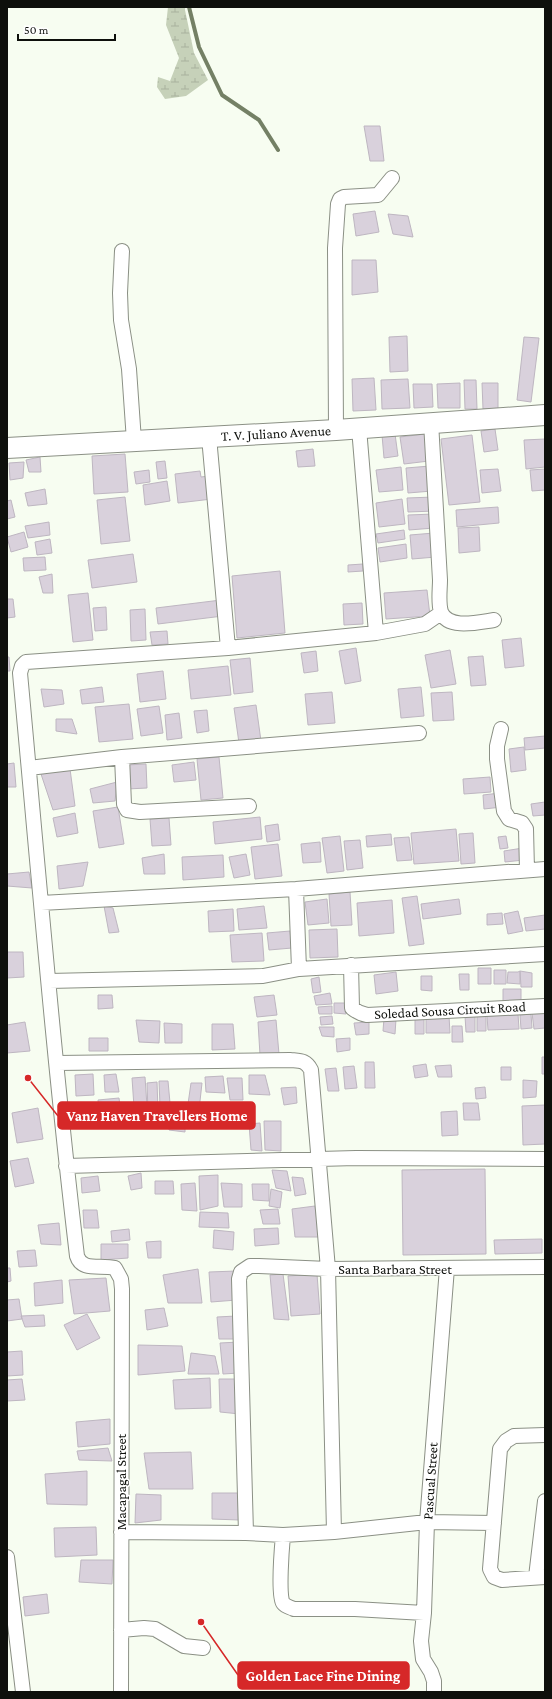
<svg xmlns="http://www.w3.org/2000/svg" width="552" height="1699" font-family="'Crimson Pro',serif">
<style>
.wetland{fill:url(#wetland-marsh)}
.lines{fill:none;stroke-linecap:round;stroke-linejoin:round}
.stream{stroke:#748065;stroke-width:4}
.building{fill:#d9d1dc;stroke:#beb6c1}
.minor-casing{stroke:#8b9085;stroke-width:16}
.secondary-casing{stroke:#8b9085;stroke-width:22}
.minor{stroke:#fff;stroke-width:14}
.secondary{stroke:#fff;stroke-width:20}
.labels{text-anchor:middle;stroke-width:3;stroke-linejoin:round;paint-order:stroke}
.street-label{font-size:14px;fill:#0e100c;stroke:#fff}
.leader{fill:none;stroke:#d62828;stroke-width:1.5}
.callout-dot{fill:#d62828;stroke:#fff;stroke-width:1.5}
.callout{fill:#d62828;stroke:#d62828;stroke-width:1.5}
.callout-label{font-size:15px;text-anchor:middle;font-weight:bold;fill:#fff}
</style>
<defs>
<pattern id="wetland-marsh" width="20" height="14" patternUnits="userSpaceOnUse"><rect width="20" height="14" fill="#c6d1b9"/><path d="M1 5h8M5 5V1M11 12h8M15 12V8" fill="none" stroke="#a9b29e"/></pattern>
</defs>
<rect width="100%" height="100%" fill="#f7fdf1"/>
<path class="wetland" d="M168 7H185V10L194 53 208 80 186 96 165 99 157 87 158 77 170 81 179 58 166 25Z"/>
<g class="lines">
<path class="stream" d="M189 7 199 47 222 95 259 120 278 150"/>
</g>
<path class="building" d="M364 126H380L384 161H370Z
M375 211 379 232 356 236 353 214Z
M388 214 408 216 413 237 393 234Z
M352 260H376L378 292 352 295Z
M407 336 408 371 390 372 389 337Z
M524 337 539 338 531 402 517 400Z
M374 378 376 410 353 411 352 379Z
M408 379 410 408 382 409 381 380Z
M464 380H476L477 409H465Z
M460 383V408H438L437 384Z
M482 383H498V409H483Z
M413 384H432L433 407 414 408Z
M495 429 498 450 484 452 481 431Z
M395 434 398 456 384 458 382 435Z
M425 434 429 461 404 464 400 437Z
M472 435 480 502 449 505 441 439Z
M545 439V467L526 469 524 440Z
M313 449 315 466 298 467 296 451Z
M125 454 128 492 94 494 92 456Z
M40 457 41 472H29L26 460Z
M165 461 167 478 158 479 156 462Z
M24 462 23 478 10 480 9 463Z
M430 466 432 491 408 493 406 468Z
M401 467 403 490 379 492 376 470Z
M498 469 501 491 482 493 480 470Z
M545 469V490L532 491 530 470Z
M149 470 150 482 136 484 134 472Z
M200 471 201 477 209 476 212 499 178 503 175 474Z
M167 481 170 501 145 505 143 485Z
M45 489 47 504 28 506 25 493Z
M125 497 130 541 101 544 97 500Z
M434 497 435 511 408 512 407 498Z
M402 499 405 524 379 527 376 503Z
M11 500 15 517 7 519V501Z
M498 507 499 523 457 527 456 510Z
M434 514V528L409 530 408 515Z
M49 522 50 535 28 538 25 526Z
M479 527 480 551 459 553 458 528Z
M404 530 405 539 378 543 376 534Z
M24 532 28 547 11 552 7 537Z
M434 533 436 557 412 559 410 535Z
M50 539 52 553 37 555 35 542Z
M406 544 407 558 380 562 378 548Z
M133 554 137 582 92 588 88 560Z
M45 557 46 570 24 571 23 558Z
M363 564V571L348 572V565Z
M280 571 285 633 237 638 232 576Z
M52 574 53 593H43L39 577Z
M427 590 430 616 386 619 384 593Z
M88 593 93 640 73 642 68 595Z
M7 599H13L15 617 7 618Z
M221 600 223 616 158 624 156 608Z
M362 603 363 624 344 625 343 604Z
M106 607 107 630 95 631 93 608Z
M145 609 146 640 131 641 130 610Z
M167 631 168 644 152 645 150 632Z
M521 638 524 666 505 668 502 640Z
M356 648 361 681 345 684 339 651Z
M450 650 456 684 431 688 425 655Z
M316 651 318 671 304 673 301 653Z
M483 656 486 685 471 686 468 657Z
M7 657H9L10 671H7Z
M250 658 253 692 234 694 230 660Z
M228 666 231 695 191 699 188 670Z
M163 671 166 699 140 702 137 674Z
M102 687 104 702 82 704 80 690Z
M421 687 424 716 401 718 398 689Z
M41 689 62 690 64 704 44 707Z
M332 692 335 723 308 725 305 694Z
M452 692 454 720 433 721 431 693Z
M129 704 133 739 99 742 95 707Z
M256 705 261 741 239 743 234 708Z
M159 706 163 733 141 736 137 709Z
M207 710 209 731 197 733 194 711Z
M179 713 182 738 167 740 165 715Z
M56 719H72L77 734 56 731Z
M545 736V748L525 750 524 738Z
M524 747 526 770 511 772 509 749Z
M219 757 223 798 201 800 197 759Z
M194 762 196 780 174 782 172 765Z
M14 763 16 787H7V764Z
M146 764 147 788 127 789 126 765Z
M70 769 75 806 53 810 40 771Z
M490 777 491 792 464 794 463 779Z
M117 782 115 801 93 803 90 789Z
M500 793 502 807 484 809 483 795Z
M545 802V815L533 816 531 804Z
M118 807 124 844 99 848 93 811Z
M75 813 78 833 57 837 53 818Z
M260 817 262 839 215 844 213 822Z
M169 818 171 845 152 846 150 819Z
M278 824 280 840 267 842 265 826Z
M456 829 459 861 414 864 411 833Z
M473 833 475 863 461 864 459 834Z
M391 834 392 845 367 847 366 836Z
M340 836 344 871 327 873 322 838Z
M506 836 508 848 500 849 498 837Z
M409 837 412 860 397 861 394 838Z
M360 840 363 868 347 870 344 841Z
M320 842 321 862 303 863 301 844Z
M278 844 282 876 255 879 251 847Z
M523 848 524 860 505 862 504 851Z
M164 854 165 874H144L142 858Z
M246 854 250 875 234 878 229 857Z
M223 855 224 877 183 880 182 857Z
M88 862 83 886 59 889 57 866Z
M29 872 32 888 7 886V874Z
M350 892 352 925 331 926 329 894Z
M417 896 424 944 409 946 402 898Z
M327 899 329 923 308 925 305 902Z
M459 899 461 914 423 919 421 904Z
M392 900 394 933 359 936 357 903Z
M104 906 113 908 119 932 109 933Z
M264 906 267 928 239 930 237 909Z
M233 909 234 931 209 932 208 911Z
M518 911 523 931 508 934 504 914Z
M502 913 503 924 487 925V914Z
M545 915V929L526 931 524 918Z
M337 929 338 957 310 958 309 930Z
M290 931 292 948 269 950 267 933Z
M262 933 264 961 232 962 230 935Z
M7 952H23L24 977 7 978Z
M478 968H491V984H478Z
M494 970H506V984H494Z
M520 971 532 973V987H521Z
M520 971V984L507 983 508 972H518Z
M396 972 398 991 376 994 374 975Z
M459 974H469V990H460Z
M421 976H432V991L421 990Z
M319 977 321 992 313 993 311 979Z
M503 989H521V1001H503Z
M330 993 332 1004 316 1005 314 996Z
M98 995H112L113 1008 98 1009Z
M274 995 277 1015 257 1017 254 997Z
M334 1003H346V1014L334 1013Z
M332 1006V1014H319L318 1007Z
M545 1012V1028L534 1029 532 1013Z
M518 1014 519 1029 488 1030 487 1016Z
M531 1014 532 1028 521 1029 520 1015Z
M332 1016 333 1024 321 1025 320 1017Z
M426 1016H449L450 1033H426Z
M465 1016H475V1032H466Z
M477 1016H486V1031H477Z
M415 1017H424V1034H415Z
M384 1018 396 1019 395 1034 383 1031Z
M136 1020 160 1021 159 1043 139 1042Z
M276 1020 279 1054 260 1055 258 1022Z
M25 1022 30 1051 7 1053V1025Z
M369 1022V1034L356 1035 354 1023Z
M164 1023 182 1024V1043H165Z
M212 1024H233L235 1049 212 1050Z
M452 1026H462L463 1042H452Z
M319 1027H334V1037L322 1036Z
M89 1038H108V1051H89Z
M350 1038V1050L337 1052 336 1039Z
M542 1057H545V1074H542Z
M365 1062H374L375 1088H365Z
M426 1064 428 1076 415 1078 413 1066Z
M451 1065 452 1077H438L435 1066Z
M354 1066 357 1088 345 1089 343 1067Z
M501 1067H511V1080H501Z
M336 1068 339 1091H328L325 1069Z
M93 1074 94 1095 76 1096 75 1075Z
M116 1074 119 1092H105L104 1075Z
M249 1075H265L270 1095 249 1094Z
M223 1076 225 1093 206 1092 205 1077Z
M145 1077 147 1106 134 1107 132 1078Z
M227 1078H242L243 1100H230Z
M523 1080 537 1081 536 1097 523 1098Z
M159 1081H168L170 1103 160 1106Z
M157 1082 158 1111 148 1112 147 1083Z
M191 1083H202L199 1110 187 1111Z
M296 1087 297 1103 284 1105 281 1088Z
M485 1087 486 1098 476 1099 475 1088Z
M119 1098 122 1121 100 1123 98 1100Z
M463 1103H478L480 1120H464Z
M545 1105V1144L523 1145 522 1106Z
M38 1108 43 1139 17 1143 12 1113Z
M457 1111 458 1135 442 1136 441 1112Z
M169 1112 185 1114V1132L169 1130Z
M264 1121H281V1151L265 1150Z
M260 1123 262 1151 251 1150 249 1124Z
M28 1158 34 1183 15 1187 10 1161Z
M485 1169 486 1254 403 1255 402 1170Z
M272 1170 287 1171 291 1191 276 1188Z
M141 1173 142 1188 131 1190 128 1176Z
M218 1175V1206L200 1210 199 1176Z
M98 1176 100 1191 82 1193 81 1178Z
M292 1177 303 1178 306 1194 295 1196Z
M155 1181H173L174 1194H155Z
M195 1183 197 1211 182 1210 181 1184Z
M221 1183 242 1184V1207H224Z
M252 1184H269V1201L253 1200Z
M271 1189 282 1192 280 1208 269 1206Z
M315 1206 319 1237H295L292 1209Z
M278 1209 280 1224H263L260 1210Z
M83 1210H97L99 1228H84Z
M200 1212 228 1213 229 1228 199 1227Z
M59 1223 61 1245 41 1244 38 1225Z
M278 1228 279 1244 255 1246 254 1229Z
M129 1229 130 1240 112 1242 111 1231Z
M214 1230 234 1232 233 1250 213 1248Z
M542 1239V1253L495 1254 494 1240Z
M161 1241V1258H148L146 1242Z
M101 1244H128V1258L101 1260Z
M35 1250 37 1266 19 1267 17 1251Z
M7 1268H10L11 1281 7 1282Z
M198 1269 202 1303H168L163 1275Z
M236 1271 237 1300 211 1302 209 1272Z
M283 1274 289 1320 274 1319 270 1275Z
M317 1274 320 1314 291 1316 288 1276Z
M106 1278 110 1311 74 1314 69 1280Z
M62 1280 63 1303 35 1306 34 1283Z
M19 1299 22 1319 7 1321V1300Z
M164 1308 168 1326 147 1330 145 1310Z
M87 1314 100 1338 77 1350 64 1325Z
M44 1315 45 1326 25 1327 21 1316Z
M236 1316 237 1339H219L217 1317Z
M239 1342V1373L223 1374 220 1343Z
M138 1345 182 1346 185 1371 138 1375Z
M22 1351 23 1375 7 1376V1352Z
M191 1353 215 1356 219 1374H188Z
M210 1378 211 1408 175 1409 173 1380Z
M22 1379 25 1400 7 1401V1380Z
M219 1379H238L240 1414 220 1412Z
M110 1419V1444L78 1447 76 1422Z
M108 1448 112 1461 79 1460 77 1451Z
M191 1452 193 1489H149L144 1453Z
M87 1471V1505L47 1504 45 1474Z
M212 1493H239V1520L212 1519Z
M136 1494 161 1495V1520L135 1523Z
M96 1527 97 1555 55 1557 54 1528Z
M81 1560H113L112 1584 79 1582Z
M47 1594 49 1613 25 1616 23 1597Z"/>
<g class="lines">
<defs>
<path id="minor" d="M122 251 120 293 121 320 129 369 134 441
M431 422 440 580C440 590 438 602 441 612 448 630 479 622 494 620
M359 428 376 633
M336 430 335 248 338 204 340 199 344 197 378 195 392 178
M209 437 228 648
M501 729 497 746V759L504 811 509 819 522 823 526 829 527 870
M122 757 124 804 127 810 140 812 249 806
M29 768 122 757 419 733
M296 889 299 969 545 954
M41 903 296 889 545 869
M351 965 352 1008C357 1012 361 1014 367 1015L545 1006
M49 981 263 976 299 969
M57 1063 290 1060C300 1061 306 1060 311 1070L328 1269 334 1532
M66 1166 356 1158 545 1159
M545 1435 514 1436 506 1441 500 1449 490 1569 494 1577 502 1580 545 1577
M121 1532 246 1533 283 1535 334 1532 427 1522 494 1523
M246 1533 239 1279 241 1272 250 1266H259L328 1269 545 1267
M283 1535C282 1546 278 1597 283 1603 286 1607 290 1607 294 1609H355L424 1613
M7 1557 23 1692
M536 1577 545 1501
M121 1630 144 1628 155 1629 184 1646 203 1648
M121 1692 122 1289 121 1279 115 1268C101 1264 82 1272 77 1256 54 1062 38 867 20 673L22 666 26 662 228 648 376 633 425 624 441 613
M434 1692V1681L431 1672 423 1659 421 1641 424 1613 427 1522 447 1268"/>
<path id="secondary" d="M7 448 336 430 545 415"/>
</defs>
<use href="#minor" class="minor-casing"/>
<use href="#secondary" class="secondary-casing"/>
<use href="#minor" class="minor"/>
<use href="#secondary" class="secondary"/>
</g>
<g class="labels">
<g class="street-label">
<text transform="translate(276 433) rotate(-3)" y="5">T. V. Juliano Avenue</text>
<text transform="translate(450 1010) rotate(-3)" y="5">Soledad Sousa Circuit Road</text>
<text x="395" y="1274">Santa Barbara Street</text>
<text transform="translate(430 1481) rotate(-86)" y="5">Pascual Street</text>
<text transform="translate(121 1482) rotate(-90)" y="5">Macapagal Street</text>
</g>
</g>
<path class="leader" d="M28 1078L58 1116M201 1622L238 1675"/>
<g class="callout-dot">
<circle cx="28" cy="1078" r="4"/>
<circle cx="201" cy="1622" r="4"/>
</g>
<g class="callout">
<rect x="58" y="1102" width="197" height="27" rx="4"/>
<rect x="238" y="1662" width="171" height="27" rx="4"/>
</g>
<g class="callout-label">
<text x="157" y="1121">Vanz Haven Travellers Home</text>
<text x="323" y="1681">Golden Lace Fine Dining</text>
</g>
<rect width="552" height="1699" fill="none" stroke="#0e100c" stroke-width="16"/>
<path d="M18 34v6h97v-6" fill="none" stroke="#0e100c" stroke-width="2"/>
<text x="24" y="34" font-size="12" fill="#0e100c" stroke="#ffffff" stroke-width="3" paint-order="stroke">50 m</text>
</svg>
